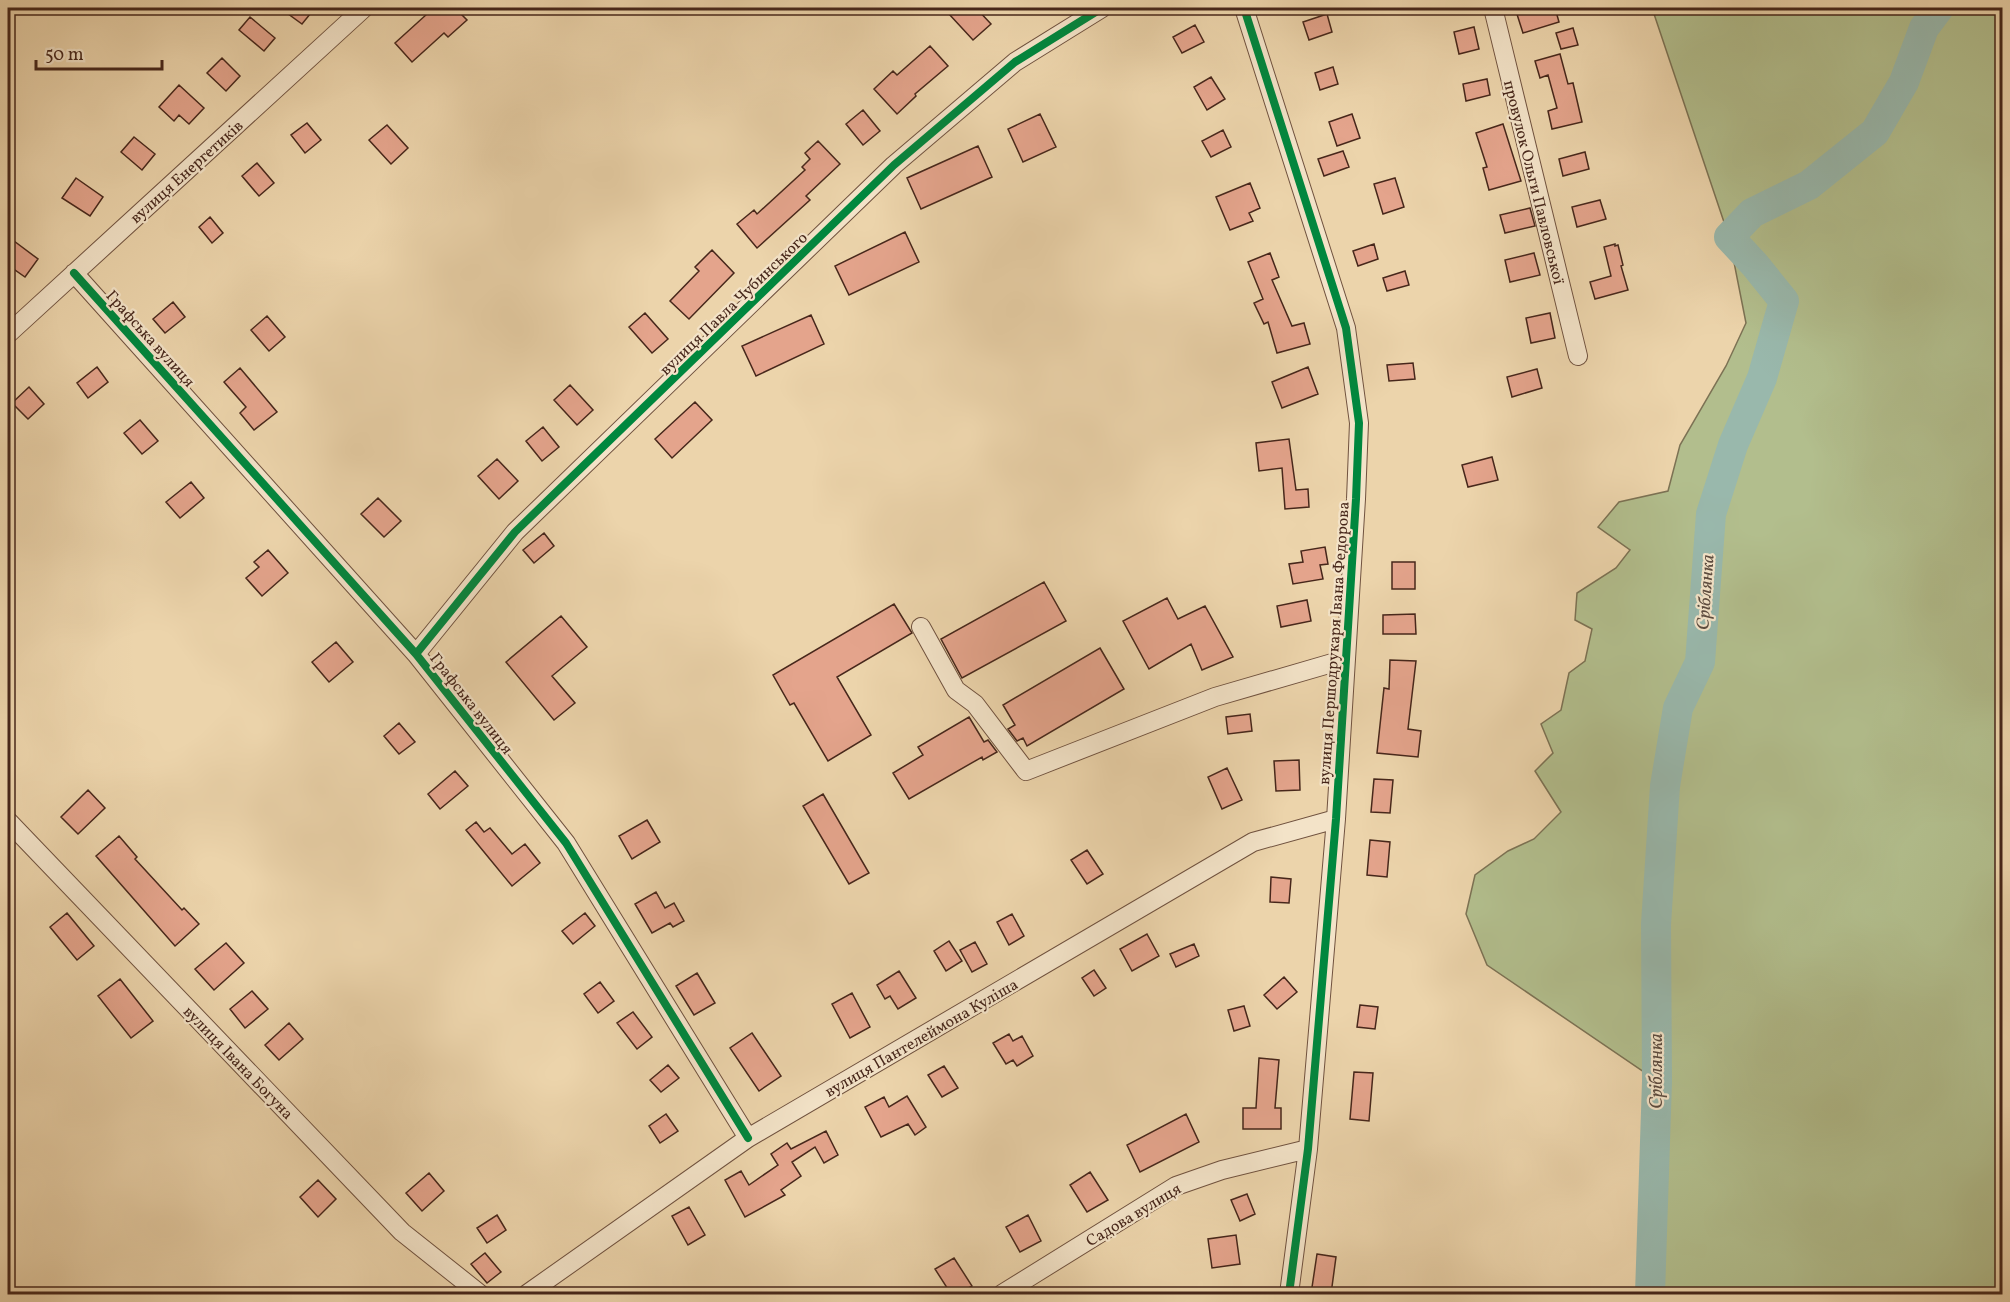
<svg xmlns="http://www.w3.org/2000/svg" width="2010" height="1302" font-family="Vollkorn,serif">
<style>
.green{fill:#b2be8d;stroke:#7c7254;stroke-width:1.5}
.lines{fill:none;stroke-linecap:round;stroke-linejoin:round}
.river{stroke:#99b8ac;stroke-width:30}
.building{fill:#e4a48c;stroke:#47271b;stroke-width:1.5}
.minor-casing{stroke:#70523f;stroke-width:20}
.minor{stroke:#f3e3c8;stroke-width:18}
.cycleway-casing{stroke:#f3e3c8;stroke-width:11}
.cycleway{stroke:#00873e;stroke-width:8}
.labels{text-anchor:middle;stroke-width:4.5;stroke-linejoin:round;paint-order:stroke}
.street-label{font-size:16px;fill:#47271b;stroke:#f3e3c8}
.water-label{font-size:18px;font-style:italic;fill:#5c4b3f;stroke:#f3e3c8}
</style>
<rect width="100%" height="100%" fill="#ecd4ab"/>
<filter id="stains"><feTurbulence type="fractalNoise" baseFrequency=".00333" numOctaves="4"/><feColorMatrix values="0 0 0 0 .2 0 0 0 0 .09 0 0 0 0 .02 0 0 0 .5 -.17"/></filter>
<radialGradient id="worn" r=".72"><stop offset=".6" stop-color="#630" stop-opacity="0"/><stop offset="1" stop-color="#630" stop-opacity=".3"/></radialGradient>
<path class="green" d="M1652 8H2002V1294H1650L1657 1081 1487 965 1466 914 1475 875 1508 851 1534 839 1561 812 1535 771 1553 753 1541 724 1561 710 1569 673 1585 661 1592 629 1575 620 1577 593 1616 568 1630 550 1598 527 1619 502 1668 491 1680 445 1726 366 1746 323 1729 237Z"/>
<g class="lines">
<path class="river" d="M1650 1294 1657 1081 1656 924 1665 786 1678 708 1700 662 1711 514 1733 445 1762 378 1784 301 1755 265 1729 237 1752 213 1809 185 1875 132 1904 82 1924 28 1939 8"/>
</g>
<path class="building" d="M280 8H315L302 24Z
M422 8H455L467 20 448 37 444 33 412 62 395 43 427 14Z
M955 8H976L991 24 973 40 949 14Z
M1515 8H1555L1559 22 1523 33Z
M1327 14 1332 32 1309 40 1303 22Z
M250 17 275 38 264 51 239 30Z
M1195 25 1204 42 1182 53 1173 37Z
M1474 27 1479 49 1459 54 1454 32Z
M1573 28 1578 45 1561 49 1556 33Z
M930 46 948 66 915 94 916 96 897 114 874 89 893 71 897 75Z
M1560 54 1568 84 1573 83 1582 122 1552 129 1548 111 1557 108 1548 75 1540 78 1535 61Z
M222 58 240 76 226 91 207 73Z
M1333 67 1338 84 1320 90 1315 73Z
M1211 77 1225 99 1207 110 1194 87Z
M1487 79 1490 95 1466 101 1463 84Z
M179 85 204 108 189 124 179 115 174 121 159 107Z
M863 110 880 131 863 145 846 124Z
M1040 114 1056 147 1023 162 1008 129Z
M1352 114 1360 138 1337 146 1329 122Z
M307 123 321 140 305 153 291 135Z
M1503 124 1521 181 1489 190 1483 168 1487 167 1476 133Z
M387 125 408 148 391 164 369 140Z
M1223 130 1231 147 1211 157 1202 141Z
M134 137 155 154 142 170 121 152Z
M818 141 840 164 806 196 810 200 757 248 737 224 754 210 757 214 805 170 802 167 810 159 805 153Z
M978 146 992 177 921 209 907 178Z
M1343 151 1349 167 1324 176 1318 159Z
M1585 152 1589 169 1563 176 1559 159Z
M257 163 274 183 259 196 242 176Z
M76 178 103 197 90 216 62 198Z
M1395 178 1404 207 1383 214 1374 184Z
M1250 183 1260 208 1249 213 1253 221 1230 230 1216 197Z
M1600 200 1606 219 1577 227 1572 207Z
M1530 208 1535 226 1505 233 1500 215Z
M210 217 223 233 212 243 199 227Z
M905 232 919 262 849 295 835 266Z
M14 241 38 259 25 277 8 265V250Z
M1374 244 1378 259 1358 266 1353 251Z
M1615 244V246L1618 245 1623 265 1621 266 1628 290 1595 299 1590 282 1611 276 1604 247Z
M712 250 734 273 689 319 670 301 699 271 695 267Z
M1270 253 1279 277 1272 280 1292 326 1304 323 1310 344 1277 353 1268 322 1264 324 1254 303 1263 299 1248 262Z
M1534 253 1540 275 1510 282 1505 260Z
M1405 271 1409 285 1387 291 1383 278Z
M173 302 185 317 165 333 153 319Z
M645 313 668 339 652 353 629 327Z
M1550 313 1555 338 1531 343 1526 318Z
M811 315 824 344 756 376 742 346Z
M267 316 285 337 269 351 251 330Z
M1413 363 1415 379 1389 381 1387 365Z
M97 367 108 382 88 398 77 383Z
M1308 367 1318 394 1282 408 1272 382Z
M240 368 277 412 254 430 240 413 246 407 224 382Z
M1537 369 1542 388 1512 397 1507 377Z
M570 385 593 410 577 425 554 400Z
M29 387 44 404 28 419 12 403Z
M695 402 712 420 672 458 655 439Z
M140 420 158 441 142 454 124 433Z
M543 427 559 447 542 461 526 441Z
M1289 439 1296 490 1308 489 1309 507 1285 509 1282 468 1259 471 1256 443Z
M1492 457 1498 480 1468 487 1462 465Z
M497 459 518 481 499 499 478 476Z
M191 482 204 498 180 518 166 502Z
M378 498 401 521 384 537 361 514Z
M544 533 554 546 534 563 523 550Z
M1325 547 1328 564 1320 565 1323 579 1293 584 1289 564 1303 562 1301 551Z
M268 550 288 573 262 596 246 578 259 567 254 562Z
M1392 562H1415V589H1392Z
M1044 582 1066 621 962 678 941 639Z
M1167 598 1178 619 1205 606 1233 657 1202 670 1191 644 1149 669 1123 621Z
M1307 600 1311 621 1281 627 1277 606Z
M894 604 912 633 837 677 871 735 828 761 794 703 790 705 773 675Z
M1415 614 1416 634H1383V615Z
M561 616 587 647 552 676 575 703 554 720 506 662Z
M336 642 353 662 329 682 312 662Z
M1100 648 1124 689 1027 746 1023 738 1017 741 1008 729 1015 725 1003 705Z
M1390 660 1416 661 1408 729 1421 731 1418 757 1377 753 1384 688 1389 689Z
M1250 714 1252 731 1228 734 1226 717Z
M969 717 984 742 988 740 997 752 983 760 982 757 909 799 893 773 923 755 918 747Z
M399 723 415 742 399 754 384 736Z
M1299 760 1300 790 1276 791 1274 761Z
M1227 768 1242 800 1222 809 1208 777Z
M455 771 468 786 440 809 428 794Z
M1374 779 1393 780 1390 813 1371 812Z
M88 790 105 808 78 834 61 817Z
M823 794 869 873 849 884 803 806Z
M647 820 660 842 632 859 619 836Z
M476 822 484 832 490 828 512 854 525 844 540 863 512 886 466 830Z
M119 836 137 857 135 859 182 910 184 908 199 924 175 946 96 856Z
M1370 840 1390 842 1387 877 1367 875Z
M1087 850 1103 874 1087 884 1071 860Z
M1271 877 1291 879 1289 903 1270 902Z
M656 892 665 908 674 903 684 921 673 927 670 923 652 933 635 904Z
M67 913 94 946 77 960 50 927Z
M585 913 595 926 573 944 562 931Z
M1012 914 1024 936 1009 945 997 922Z
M1147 934 1159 956 1132 971 1120 949Z
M949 941 962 961 946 971 934 951Z
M975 942 987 964 972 972 960 950Z
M226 943 244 963 214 990 195 969Z
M1194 944 1199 956 1176 967 1170 954Z
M1094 970 1106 988 1094 996 1082 978Z
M899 971 916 998 898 1009 890 996 885 999 877 985Z
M697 973 715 1003 694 1015 676 986Z
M1284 977 1297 992 1277 1009 1264 995Z
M120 979 153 1021 131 1038 98 996Z
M600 982 614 1001 598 1013 584 994Z
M252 991 268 1009 245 1028 230 1009Z
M852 993 870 1027 850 1038 832 1004Z
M1360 1005 1378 1007 1375 1029 1357 1027Z
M1244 1006 1250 1026 1234 1031 1228 1010Z
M633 1012 652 1037 637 1049 617 1023Z
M289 1023 303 1039 279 1060 265 1045Z
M752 1033 781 1076 759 1091 730 1048Z
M1009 1034 1013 1041 1022 1036 1033 1056 1017 1066 1013 1060 1006 1064 993 1043Z
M1259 1058 1279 1060 1275 1108H1281V1129H1243V1108H1256Z
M668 1065 679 1078 661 1092 650 1080Z
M944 1066 958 1088 942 1097 928 1075Z
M1354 1072 1373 1073 1369 1121 1350 1119Z
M907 1096 926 1127 915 1135 908 1124 881 1137 865 1107 884 1097 889 1107Z
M666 1114 678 1131 660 1143 649 1126Z
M1186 1114 1199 1142 1140 1172 1127 1145Z
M826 1131 838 1155 824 1163 815 1147 792 1162 801 1176 781 1190 785 1195 745 1217 725 1180 741 1171 749 1185 778 1165 771 1154 787 1143 791 1149Z
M1090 1172 1108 1200 1087 1212 1070 1185Z
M429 1173 444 1191 422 1211 406 1193Z
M318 1180 336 1199 318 1217 300 1197Z
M1247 1194 1255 1214 1240 1221 1231 1200Z
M689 1207 705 1235 688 1245 672 1216Z
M497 1215 506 1230 487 1243 477 1228Z
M1028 1215 1041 1241 1020 1252 1006 1227Z
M1236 1235 1240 1264 1212 1268 1208 1239Z
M485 1253 501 1272 487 1283 471 1264Z
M1317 1254 1336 1257 1331 1294H1311Z
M954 1258 972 1286 958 1294H951L935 1269Z"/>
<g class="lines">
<defs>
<path id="minor" d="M1244 8 1346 328 1359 423 1356 499 1336 819 1308 1149 1289 1294
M1493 8 1578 356
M74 273 416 654 566 843 748 1138
M8 334 364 8
M921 627 956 690 975 704 1026 771 1215 697 1346 659
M416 654 515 532 894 165 1015 62 1102 8
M8 821 402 1232 480 1294
M527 1294 748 1138 1253 842 1336 819
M1002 1294 1176 1186 1222 1170 1308 1149"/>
</defs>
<use href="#minor" class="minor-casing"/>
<use href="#minor" class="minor"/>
<defs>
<path id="cycleway" d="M1244 8 1346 328 1359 423 1356 499 1336 819 1308 1149 1289 1294
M74 273 416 654 566 843 748 1138
M416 654 515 532 894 165 1015 62 1102 8"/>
</defs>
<use href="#cycleway" class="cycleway-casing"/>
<use href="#cycleway" class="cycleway"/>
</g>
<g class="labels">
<g class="street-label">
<text transform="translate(186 171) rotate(-42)" y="6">вулиця Енергетиків</text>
<text transform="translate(1535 182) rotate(76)" y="6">провулок Ольги Павловської</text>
<text transform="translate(733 303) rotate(-44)" y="6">вулиця Павла Чубинського</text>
<text transform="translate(151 338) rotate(48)" y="6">Графська вулиця</text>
<text transform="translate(1333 643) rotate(-86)" y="6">вулиця Першодрукаря Івана Федорова</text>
<text transform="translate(472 703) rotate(52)" y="6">Графська вулиця</text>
<text transform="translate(921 1037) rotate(-30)" y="6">вулиця Пантелеймона Куліша</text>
<text transform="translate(239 1062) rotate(46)" y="6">вулиця Івана Богуна</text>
<text transform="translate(1133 1214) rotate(-31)" y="6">Садова вулиця</text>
</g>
<g class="water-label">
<text transform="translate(1705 592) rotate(-86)" y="6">Сріблянка</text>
<text transform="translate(1656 1071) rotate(-90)" y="6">Сріблянка</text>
</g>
</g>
<rect width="2010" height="1302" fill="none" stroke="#ecd4ab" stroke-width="30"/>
<rect x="9" y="9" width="1992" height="1284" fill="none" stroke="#47271b" stroke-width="3"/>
<rect x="15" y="15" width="1980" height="1272" fill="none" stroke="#47271b" stroke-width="1.5"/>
<path d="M36 60v9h126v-9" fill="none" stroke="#47271b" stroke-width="3"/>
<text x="45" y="60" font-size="18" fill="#47271b" stroke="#f3e3c8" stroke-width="4.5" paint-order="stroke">50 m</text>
<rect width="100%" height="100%" filter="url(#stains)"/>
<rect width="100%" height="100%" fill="url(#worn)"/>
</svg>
